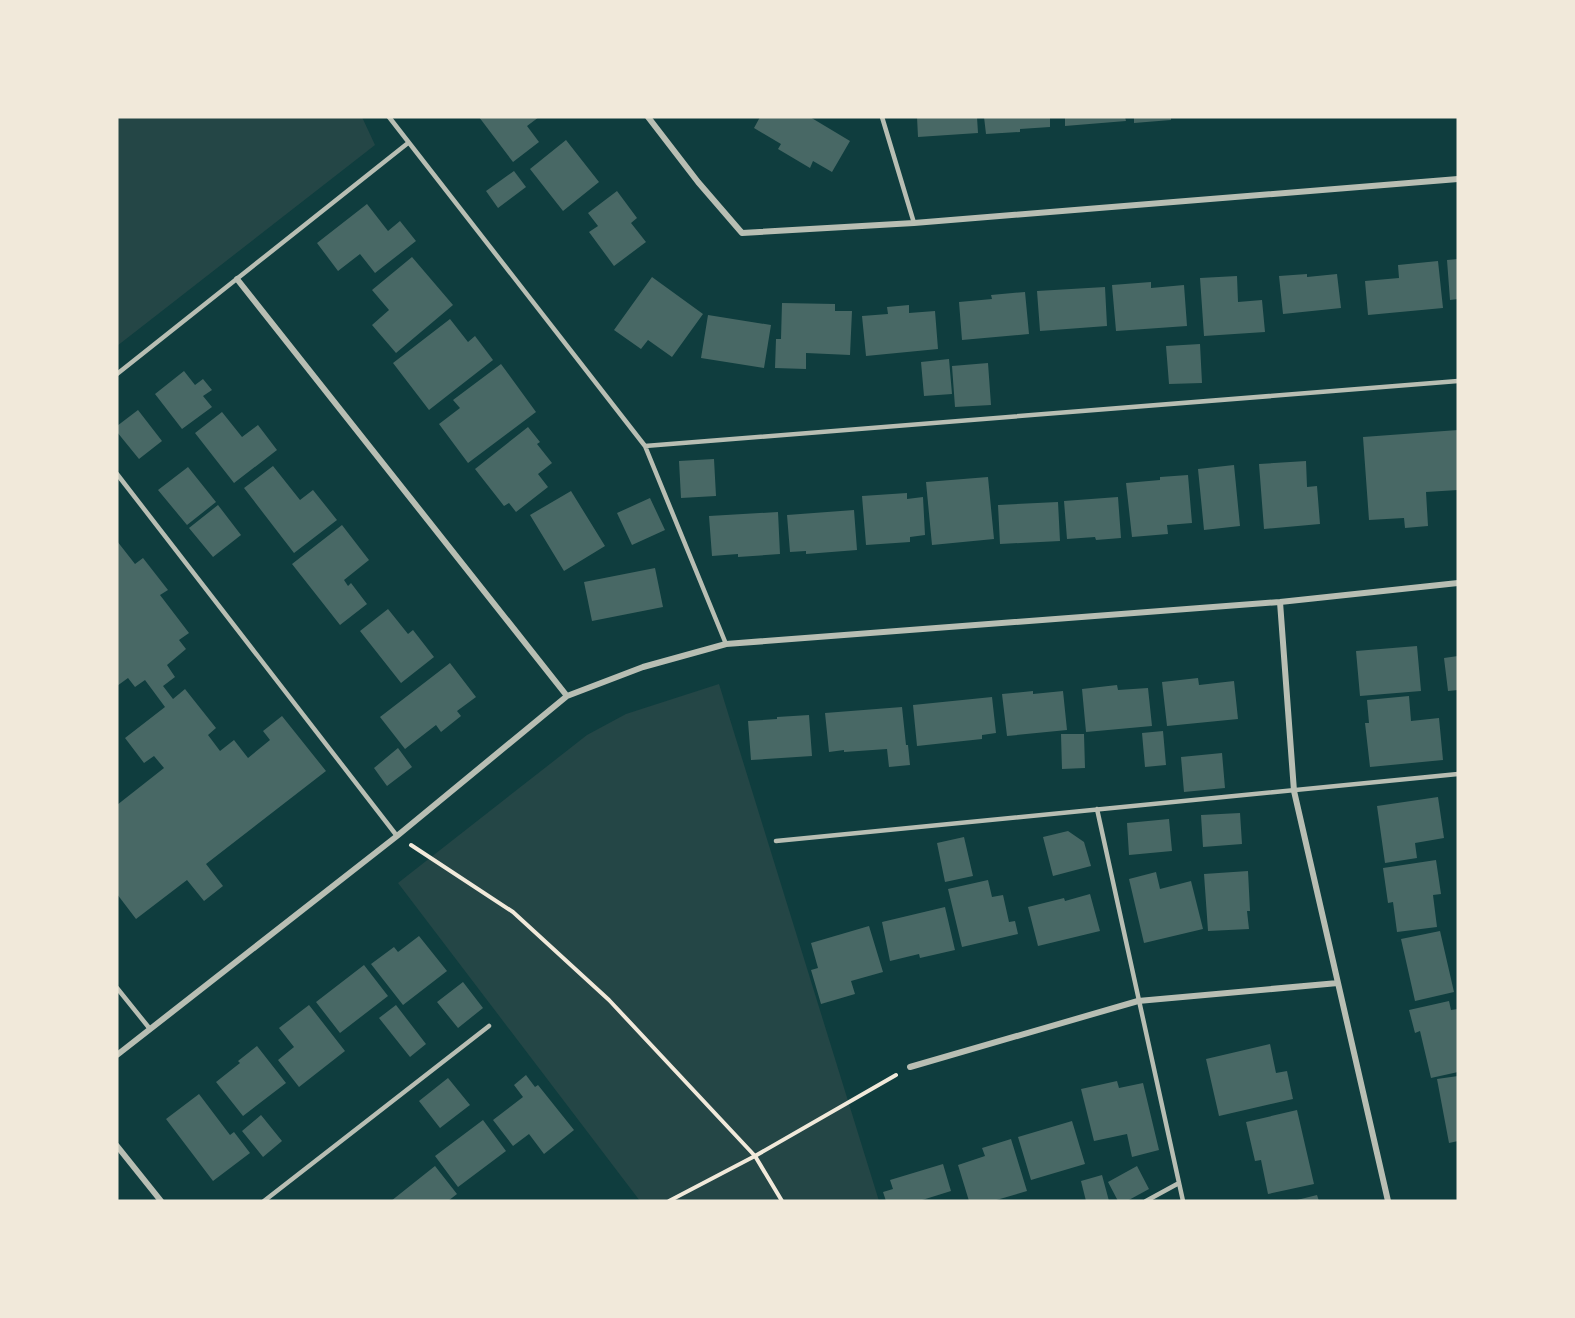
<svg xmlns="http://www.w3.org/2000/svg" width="1575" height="1318" font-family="'Public Sans',sans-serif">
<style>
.green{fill:#244646}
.building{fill:#486865}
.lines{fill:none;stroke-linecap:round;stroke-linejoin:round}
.path{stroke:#f1e9da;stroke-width:4}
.service{stroke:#b8beb3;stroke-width:4.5}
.minor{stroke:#b8beb3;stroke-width:6}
</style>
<rect width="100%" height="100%" fill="#0f3d3e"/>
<path class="green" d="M117 117H362L375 145 117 346Z
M719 684 879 1201H640L398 883 587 735 626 714Z"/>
<path class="building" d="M479 117H539L527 126 539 142 513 162Z
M760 117H810L850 141 832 172 813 161 810 168 778 149 781 144 754 128Z
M917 117H977L978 133 918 137Z
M984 117H1050V127L1020 129V132L986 134Z
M1065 117H1125L1126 121 1065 126Z
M1134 117H1171V120L1134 123Z
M566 140 599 182 563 211 530 169Z
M514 171 526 187 498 208 486 191Z
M617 191 637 218 631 223 646 242 614 266 589 232 598 226 588 213Z
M367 204 388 231 400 221 416 241 375 273 360 254 338 271 317 243Z
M412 257 453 305 396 353 372 325 389 310 372 290Z
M1458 259V299L1450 300 1447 260Z
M1438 261 1443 308 1368 315 1365 281 1399 278 1398 265Z
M1307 274V277L1337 274 1341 308 1283 314 1279 276Z
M1237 276 1238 302 1262 300 1265 332 1204 336 1200 278Z
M652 277 703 314 672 357 648 340 641 349 614 330Z
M1151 282V288L1184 285 1187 326 1116 331 1112 285Z
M1105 287 1107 326 1040 331 1037 291Z
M1025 292 1029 334 962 340 959 302 992 299 991 295Z
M782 303 835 304V311H852L850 355 806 353V369L775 368 776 339H781Z
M909 305V313L935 311 938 349 866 356 862 316 888 314 887 307Z
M708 315 771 325 764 368 701 358Z
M450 319 468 342 475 336 493 360 429 410 393 363Z
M1200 344 1202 383 1169 384 1166 346Z
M949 359 952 394 924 396 921 362Z
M988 363 991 405 955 407 952 366Z
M501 364 536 412 468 463 439 424 460 408 453 400Z
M184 371 195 385 203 379 212 390 203 396 212 407 182 429 155 394Z
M138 410 162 441 139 459 117 432V426Z
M222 412 242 437 258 425 277 450 234 483 195 433Z
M528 427 540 442 537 444 552 463 538 474 548 487 516 512 509 503 504 506 475 469Z
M1458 430V490L1426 492 1428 526 1405 528 1404 518 1369 520 1363 437Z
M714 459 716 496 681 498 679 461Z
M1306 461 1307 487 1317 486 1320 524 1264 529 1259 464Z
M1234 465 1240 526 1204 530 1198 469Z
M273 466 300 500 313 490 337 520 294 553 244 488Z
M188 467 216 502 187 525 158 490Z
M1188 475 1192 523 1167 525 1168 534 1132 537 1126 483 1160 480V477Z
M988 477 994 539 932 545 926 482Z
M571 491 605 546 564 571 530 515Z
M907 493V499L923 497 925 535 910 537V542L866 545 862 496Z
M1118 497 1121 538 1096 540 1095 537 1067 539 1064 501Z
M650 498 665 530 632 545 617 513Z
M1058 502 1060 541 1000 544 998 505Z
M218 505 241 535 213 557 189 528Z
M854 510 857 550 806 554V551L790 552 787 515Z
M778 512 780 554 738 557V554L712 556 709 516Z
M342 525 369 560 344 580 348 586 351 583 367 604 340 625 292 564Z
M117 541 135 564 143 558 168 590 160 595 189 633 179 640 186 649 167 665 175 677 163 686 173 699 185 689 216 728 208 735 220 751 234 740 248 758 270 740 263 731 282 716 326 771 206 864 223 886 204 901 187 880 136 919 117 894V805L164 768 154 756 144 763 125 738 165 707 145 680 135 687 128 678 117 686Z
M655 568 663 607 592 621 584 582Z
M388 609 408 634 413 630 434 657 401 683 360 631Z
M1417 646 1421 691 1360 696 1356 651Z
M1458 656V690L1448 691 1444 658Z
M450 663 476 697 457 711 461 716 441 732 436 725 405 749 380 717Z
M1198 678 1199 685 1234 681 1238 719 1167 726 1162 682Z
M1117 685 1118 690 1148 688 1152 726 1086 732 1082 689Z
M1033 691V694L1063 691 1067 730 1007 736 1002 694Z
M1409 696 1411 721 1439 718 1443 760 1370 767 1365 723H1369L1367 700Z
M992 697 996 733 982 735V739L917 746 913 705Z
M902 707 906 745H908L910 765 889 767 887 749 844 752V750L829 752 825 713Z
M809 715 812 756 751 760 748 721 777 719V717Z
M1163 731 1166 765 1145 767 1142 733Z
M1061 734H1084L1085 768 1062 769Z
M398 748 412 767 387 786 374 768Z
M1222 753 1225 788 1184 792 1181 757Z
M1438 797 1444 838 1415 843 1417 858 1385 863 1377 806Z
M1240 813 1242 844 1203 847 1201 815Z
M1169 819 1172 851 1129 855 1127 823Z
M1068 831 1084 842 1091 866 1053 876 1043 837Z
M964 837 973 876 945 882 937 843Z
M1436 860 1441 894 1433 895 1437 927 1397 932 1393 902 1388 903 1383 868Z
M1248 871 1250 911H1247L1249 929 1208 931 1204 874Z
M1156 872 1160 889 1191 881 1203 929 1144 943 1129 879Z
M988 880 992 897 1003 895 1009 922 1015 921 1018 934 962 947 948 889Z
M1090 894 1100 931 1038 946 1028 907 1064 898 1065 901Z
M945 907 955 950 920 958 919 954 890 961 882 922Z
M869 926 883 972 851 981 855 994 821 1004 811 970 818 968 811 943Z
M1440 931 1454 992 1415 1001 1401 939Z
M419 936 447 971 403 1005 371 964 394 947 398 952Z
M364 965 388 996 340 1033 316 1002Z
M463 982 483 1008 458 1028 437 1002Z
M1449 1001 1451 1010 1458 1009V1072L1431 1078 1420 1031 1415 1033 1409 1010Z
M309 1005 345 1051 299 1087 278 1060 294 1047 279 1028Z
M396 1005 426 1044 410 1057 379 1018Z
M1270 1044 1276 1073 1287 1071 1293 1099 1219 1116 1206 1059Z
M257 1046 286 1083 243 1116 216 1082 240 1063 238 1061Z
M526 1075 535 1087 538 1085 574 1130 544 1154 529 1134 513 1146 493 1120 523 1097 514 1085Z
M1458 1076V1141L1449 1143 1437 1079Z
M448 1078 470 1105 440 1128 419 1101Z
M1117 1081 1119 1088 1143 1083 1159 1150 1132 1157 1127 1134 1094 1141 1081 1089Z
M199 1094 230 1135 234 1132 250 1153 213 1181 166 1119Z
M1297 1110 1314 1184 1268 1194 1261 1160 1255 1161 1246 1122Z
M261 1115 282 1141 263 1157 242 1131Z
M483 1120 506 1151 458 1187 435 1156Z
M1072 1121 1085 1164 1031 1180 1018 1137Z
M1011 1139 1027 1191 993 1201H969L958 1165 985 1156 982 1148Z
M943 1164 951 1191 919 1201H886L883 1192 893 1189 890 1180Z
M435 1166 457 1194 448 1201H391Z
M1137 1166 1149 1189 1127 1201H1118L1108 1182Z
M1102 1175 1109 1201H1086L1081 1181Z
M1317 1195 1319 1201H1297V1200Z"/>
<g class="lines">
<path class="path" d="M411 845 513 912 609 1000 755 1156 782 1201
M669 1201 755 1156 896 1075"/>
<path class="service" d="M389 117 645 446 726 644
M882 117 914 223
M117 374 408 143
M645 446 1458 381
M117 474 397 836
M1097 809 1183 1201
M776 841 1458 774
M117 988 150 1029
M264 1201 489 1026
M1146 1201 1179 1183"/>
<path class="minor" d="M648 117 698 182 742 233 914 223 1458 179
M237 279 567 696
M1280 602 1294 791 1388 1201
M117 1055 397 836 567 696 643 667 726 644 1280 602 1458 583
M910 1067 1138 1001 1338 983
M117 1146 161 1201"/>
</g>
<rect width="1575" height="1318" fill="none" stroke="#f1e9da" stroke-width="237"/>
</svg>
